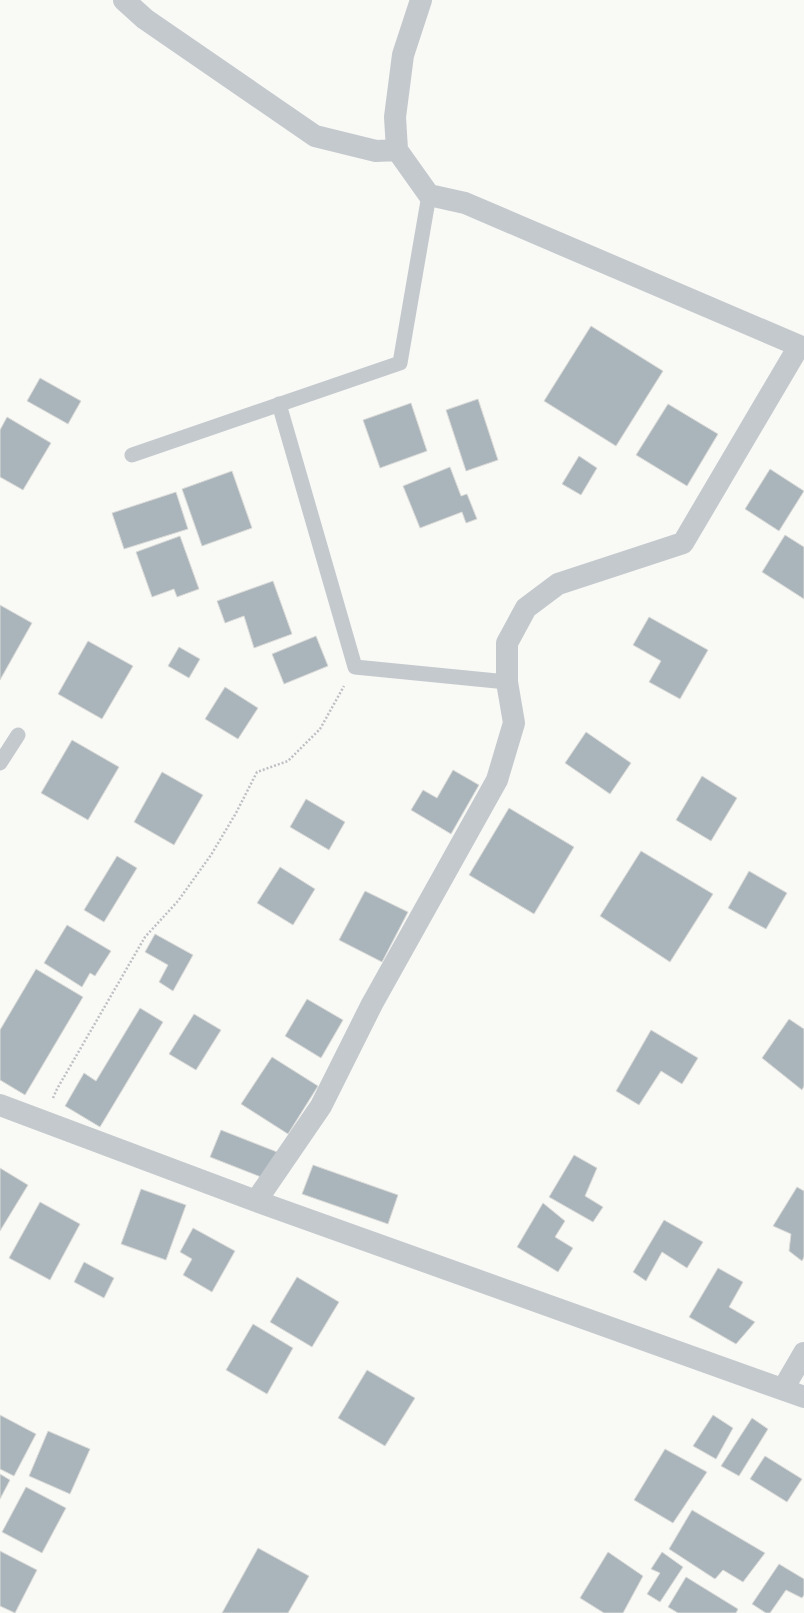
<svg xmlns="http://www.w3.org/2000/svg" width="804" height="1613" font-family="'Nunito Sans',sans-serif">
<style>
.building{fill:#aab4bb;stroke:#dbdbd8}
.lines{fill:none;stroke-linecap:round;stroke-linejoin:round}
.path{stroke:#bec1c4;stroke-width:2.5;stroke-dasharray:2 2;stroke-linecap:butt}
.lane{stroke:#c4c9cd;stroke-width:15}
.street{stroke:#c4c9cd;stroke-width:22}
</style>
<rect width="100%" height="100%" fill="#f9f9f6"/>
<path class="building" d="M591 326 663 371 616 446 544 401Z
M40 378 81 401 68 424 27 401Z
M478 399 498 460 466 471 446 410Z
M411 403 427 451 380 468 363 420Z
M668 404 718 434 687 486 636 455Z
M7 417 51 443 23 490 0 477V430Z
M579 456 597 468 581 495 562 484Z
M450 467 461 496 467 494 477 519 466 523 462 512 420 528 403 486Z
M770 469 804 491 779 531 745 509Z
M232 471 252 528 202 546 182 489Z
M176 492 188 529 124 549 112 513Z
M785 535 804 547V599L762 572Z
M180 536 199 589 177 597 174 589 152 597 136 552Z
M273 581 292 634 254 648 244 616 225 623 217 601Z
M0 605 32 623 0 680Z
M649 617 708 650 680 699 649 682 661 661 633 645Z
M316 636 328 666 284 684 272 654Z
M88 641 133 666 102 719 58 694Z
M179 647 200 659 189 678 168 666Z
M225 687 258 708 238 739 205 719Z
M586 732 631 763 610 794 565 763Z
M72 740 119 767 88 820 41 793Z
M453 770 479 785 451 834 411 810 423 790 437 798Z
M162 772 203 795 174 845 134 822Z
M702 776 737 798 711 841 676 820Z
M306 799 345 822 329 850 290 827Z
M509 808 574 847 534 914 469 875Z
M641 851 713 894 670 962 600 916Z
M117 856 137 868 104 922 84 910Z
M280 867 315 889 293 925 257 903Z
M749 871 787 893 766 929 728 908Z
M365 891 408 912 382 962 339 940Z
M67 925 111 951 95 976 90 973 82 987 44 963Z
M155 934 193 955 173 991 159 982 168 965 145 952Z
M36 969 83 997 25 1095 0 1080V1030Z
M307 999 343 1020 321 1058 285 1036Z
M140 1008 163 1022 100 1127 65 1106 84 1073 96 1081Z
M194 1014 221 1030 196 1070 169 1054Z
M789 1019 804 1029V1086L802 1090 762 1058Z
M651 1030 698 1058 682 1084 661 1071 639 1105 616 1091Z
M272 1057 318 1086 288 1134 241 1104Z
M221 1130 277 1152 266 1179 210 1157Z
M574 1155 597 1168 585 1196 603 1207 593 1222 549 1197Z
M313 1165 398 1195 388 1224 302 1194Z
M0 1168 28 1185 0 1231Z
M797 1187 804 1191V1257L802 1261 789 1251 791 1234 773 1226Z
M141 1189 186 1205 166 1260 121 1244Z
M40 1202 80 1224 50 1280 9 1258Z
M543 1203 565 1221 555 1237 573 1248 558 1272 517 1247Z
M664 1220 703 1242 687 1268 662 1252 646 1281 633 1272Z
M193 1228 235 1251 212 1292 183 1275 192 1259 180 1252Z
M84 1262 114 1278 104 1298 74 1282Z
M718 1268 743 1282 729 1307 755 1322 736 1344 689 1317Z
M297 1277 339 1302 312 1347 270 1322Z
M253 1324 293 1348 267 1394 226 1370Z
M367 1370 415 1398 385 1446 338 1418Z
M0 1415 36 1434 14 1476 0 1469Z
M713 1415 733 1428 716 1459 693 1446Z
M752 1418 768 1429 739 1476 721 1466Z
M48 1431 90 1449 70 1494 29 1476Z
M665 1449 707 1472 673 1523 634 1500Z
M765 1456 802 1479 787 1502 750 1479Z
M0 1474 10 1480 0 1499Z
M26 1487 66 1508 42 1553 2 1532Z
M692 1510 765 1553 743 1582 723 1570 715 1579 669 1549Z
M258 1548 309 1576 288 1613H222Z
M0 1551 37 1570 15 1613 0 1606Z
M608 1552 643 1576 623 1613H604L580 1598Z
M662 1552 683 1567 660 1602 647 1594 660 1573 651 1569Z
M779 1564 804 1579V1595L802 1598 786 1590 770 1613H766L752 1604Z
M686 1577 738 1609 736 1613H678L668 1607Z"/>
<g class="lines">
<path class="path" d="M53 1098 57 1089 145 937 178 901 211 855 236 813 257 772 288 761 320 729 344 686"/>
<path class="lane" d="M279 404 355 667 507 682
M132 455 400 363 429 195
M0 763 18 735"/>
<path class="street" d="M124 0 145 19 315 136 376 151 397 150
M421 0 403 55 395 117 397 150 429 195 465 203 804 348
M0 1105 256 1201 804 1397
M256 1201 321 1106 372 1004 497 780 514 723 507 682V643L526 608 558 584 683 543 799 346
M783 1389 804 1353"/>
</g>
</svg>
